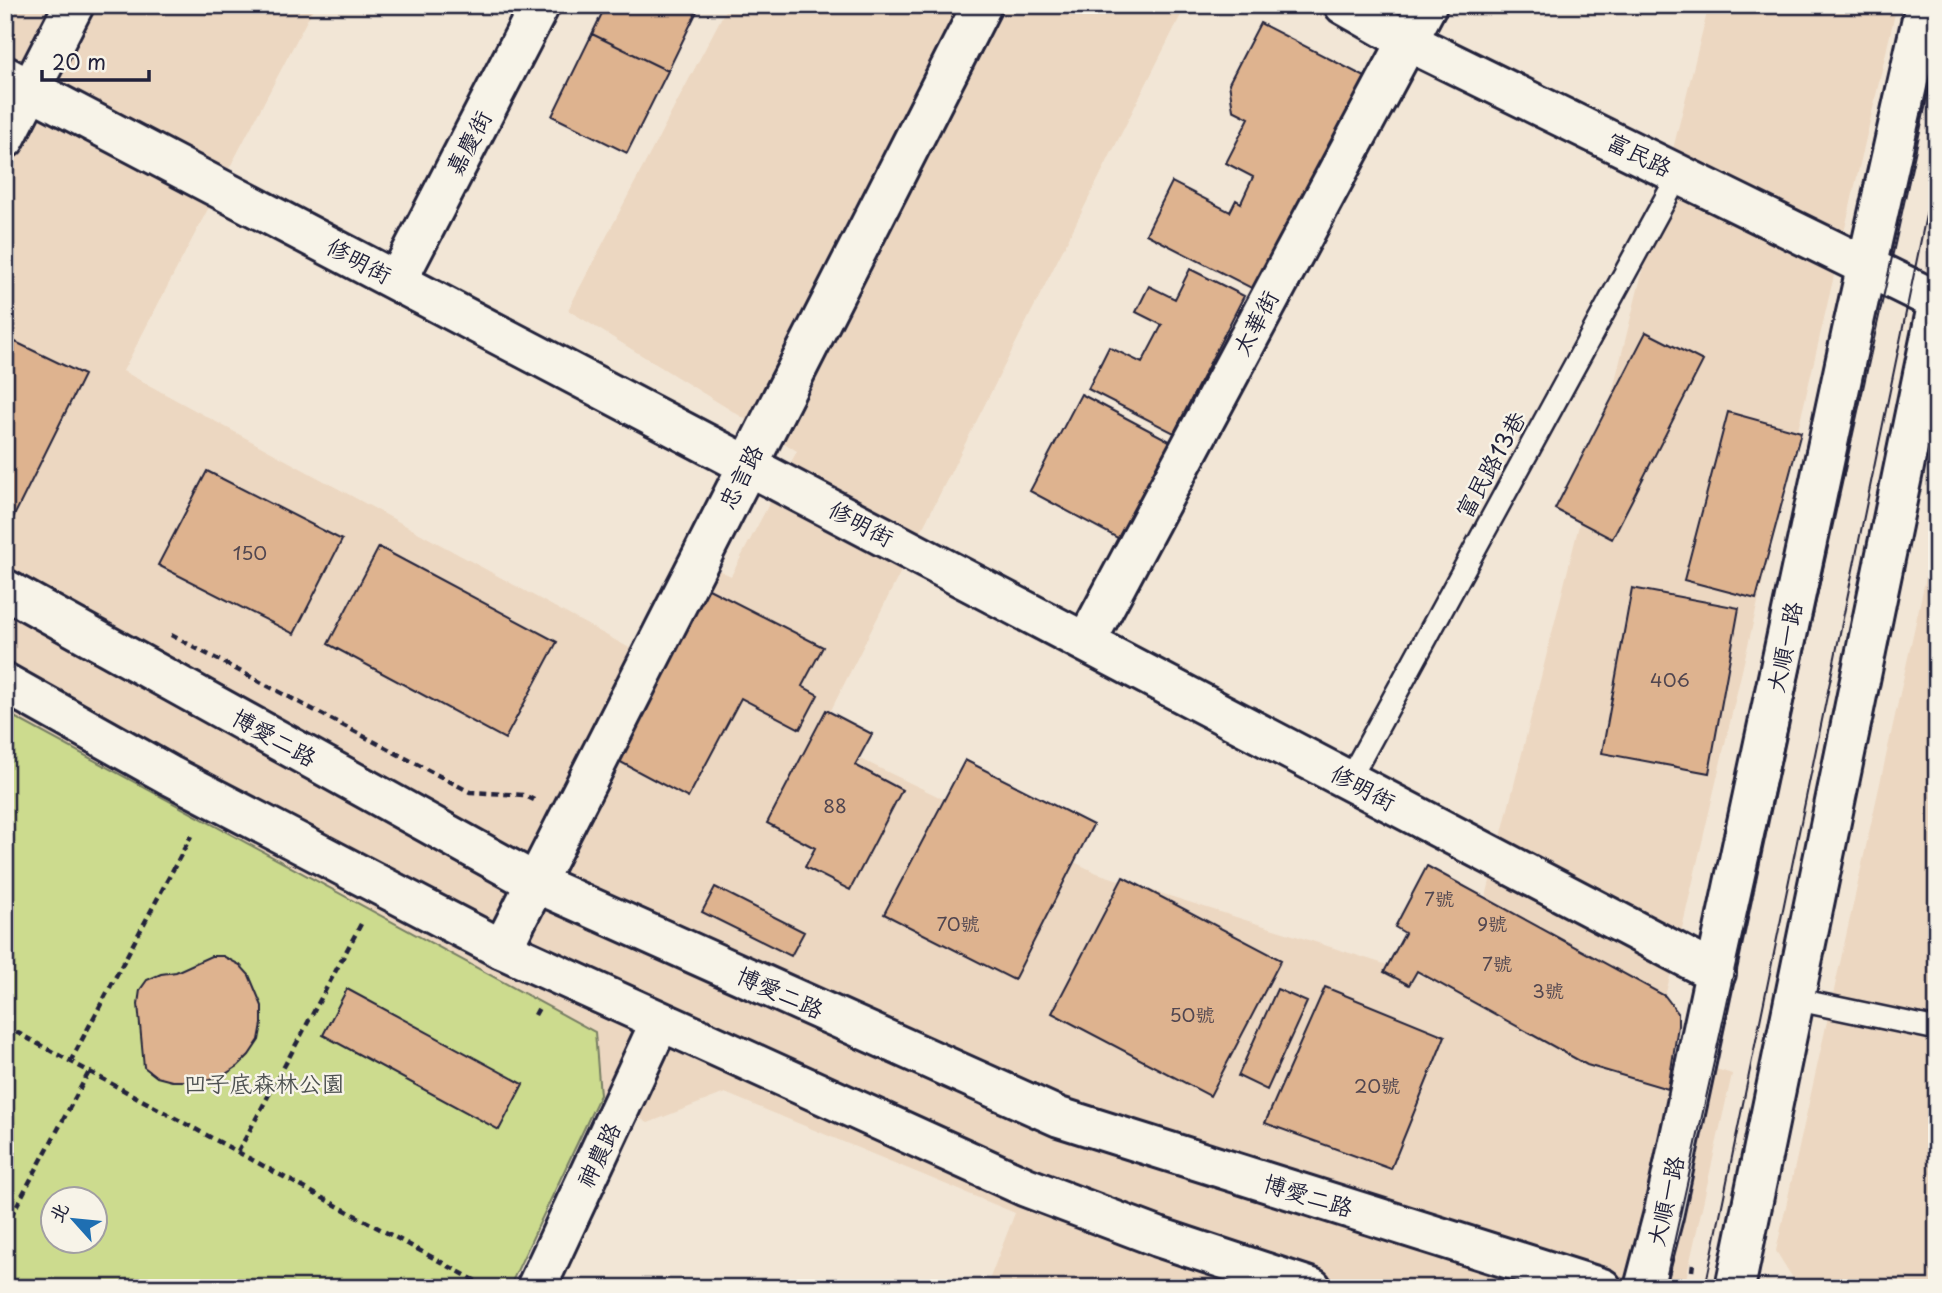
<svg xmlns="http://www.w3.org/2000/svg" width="1942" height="1293" font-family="'Playpen Sans','LXGW WenKai TC',sans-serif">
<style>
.built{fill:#ecd7c1}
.green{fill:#ccdb8e;stroke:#777e64;stroke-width:2;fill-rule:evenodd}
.building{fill:#deb38f;stroke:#22223b;stroke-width:2}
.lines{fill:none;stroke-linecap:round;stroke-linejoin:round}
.service-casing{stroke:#22223b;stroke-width:26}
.minor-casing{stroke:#22223b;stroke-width:44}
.tertiary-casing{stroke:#22223b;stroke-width:44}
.secondary-casing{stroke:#22223b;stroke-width:44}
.path{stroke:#22223b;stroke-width:4.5;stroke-dasharray:7 5;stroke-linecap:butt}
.service{stroke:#f7f3e8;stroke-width:21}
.minor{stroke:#f7f3e8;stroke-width:38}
.tertiary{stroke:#f7f3e8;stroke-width:38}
.secondary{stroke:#f7f3e8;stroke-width:38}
.tram{stroke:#22223b;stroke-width:2}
.labels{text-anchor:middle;stroke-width:5;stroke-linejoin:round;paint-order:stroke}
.number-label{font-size:19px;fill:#514650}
.street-label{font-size:23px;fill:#22223b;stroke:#f7f3e8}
.park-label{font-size:23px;fill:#4c5050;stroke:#f7f3e8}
</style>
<rect width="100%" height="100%" fill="#f2e6d6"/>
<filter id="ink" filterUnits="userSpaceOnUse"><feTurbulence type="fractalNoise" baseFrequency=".0143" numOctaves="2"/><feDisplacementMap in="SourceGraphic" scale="14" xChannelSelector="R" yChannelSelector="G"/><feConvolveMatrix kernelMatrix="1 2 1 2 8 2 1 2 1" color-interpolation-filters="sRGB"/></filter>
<g filter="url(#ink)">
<path class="built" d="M5 5H315L123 371 635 651 710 566 731 576 797 451 568 310 728 5H1186L817 738 1097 873 1463 989 1709 5H1897L1683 924 1652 1049 1732 1074 1684 1288H986L1015 1213 725 1093 648 1123 600 1095 594 1032 5 712Z
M1937 527V1288H1799L1776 1251Z"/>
<path class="green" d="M5 712 595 1032 600 1095 509 1288H5ZM52 1198H94V1240H52Z"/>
<path class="building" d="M606 5H700L668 71 592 34Z
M1260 23 1369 79 1267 296 1146 234 1172 182 1230 212 1236 200 1241 203 1253 177 1226 163 1249 118 1233 110 1229 83Z
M592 34 668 71 627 153 552 116Z
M1190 269 1244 296 1174 433 1088 389 1109 347 1142 363 1162 325 1136 312 1149 286 1175 299Z
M1646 332 1703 361 1612 539 1555 509Z
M5 337 84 375 11 522 5 519Z
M1081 394 1177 445 1125 542 1030 491Z
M1728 412 1801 432 1756 599 1684 580Z
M207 471 342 540 294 634 158 565Z
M379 547 557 642 505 739 328 644Z
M703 586 823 647 802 686 818 695 800 729 741 698 688 798 615 759Z
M1632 588 1739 608 1709 773 1602 753Z
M826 710 872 734 855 765 902 790 850 890 805 867 815 848 767 823Z
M965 760 1093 825 1014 980 884 914Z
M1427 866 1665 996 1678 1013V1026L1668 1089 1587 1065 1417 971 1409 985 1384 972 1405 933 1395 927Z
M1123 877 1281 960 1210 1096 1052 1013Z
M715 887 804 932 791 956 702 912Z
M211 956H223L240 965 249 975 262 1006V1024L259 1040 249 1055 238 1066 224 1075 210 1080 190 1081H172L157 1077 144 1067 138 1004 140 990 147 980 161 974 176 972Z
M1325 987 1445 1036 1391 1169 1265 1123Z
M347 989 523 1084 499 1130 323 1035Z
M1277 989 1307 1002 1267 1090 1238 1076Z"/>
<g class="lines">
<defs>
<path id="service" d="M1349 780 1679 174
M1794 999 1937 1029"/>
<path id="minor" d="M1344 5 1407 41 1937 301
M5 76 1716 973
M5 139 74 5
M397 281 540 5
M1086 642 1427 5
M502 949 982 5
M536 1288 660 1022"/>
<path id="tertiary" d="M1644 1288 1663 1216 1852 331 1925 5
M1735 1288 1937 306"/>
<path id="secondary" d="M5 589 534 882 1059 1117 1602 1288
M5 683 169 775 502 949 1026 1187 1158 1237 1312 1288"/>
</defs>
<use href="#service" class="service-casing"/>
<use href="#minor" class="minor-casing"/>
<use href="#tertiary" class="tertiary-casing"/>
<use href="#secondary" class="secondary-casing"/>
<path class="path" d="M171 635 470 792 524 795 538 802
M535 1015 540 1006
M5 1026 489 1288
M70 1062 191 836
M238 1152 361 924
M5 1227 89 1072
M1692 1271 1693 1263"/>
<use href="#service" class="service"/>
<use href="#minor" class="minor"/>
<use href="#tertiary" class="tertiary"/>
<use href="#secondary" class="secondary"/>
<path class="tram" d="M1664 1288 1937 54
M1705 1288 1937 162"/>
</g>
</g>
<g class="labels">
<g class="number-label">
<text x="250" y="560">150</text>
<text x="1670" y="687">406</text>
<text x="835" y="813">88</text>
<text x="1439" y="906">7號</text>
<text x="958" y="931">70號</text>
<text x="1492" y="931">9號</text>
<text x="1497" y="971">7號</text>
<text x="1548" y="998">3號</text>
<text x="1192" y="1022">50號</text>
<text x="1377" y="1093">20號</text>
</g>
<g class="street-label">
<text transform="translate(469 143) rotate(-62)" y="8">嘉慶街</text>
<text transform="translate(1639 155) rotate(26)" y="8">富民路</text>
<text transform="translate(359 261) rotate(28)" y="8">修明街</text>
<text transform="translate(1256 323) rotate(-62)" y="8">太華街</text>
<text transform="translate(1491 465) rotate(-61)" y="8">富民路13巷</text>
<text transform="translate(741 477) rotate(-63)" y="8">忠言路</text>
<text transform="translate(861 524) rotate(28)" y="8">修明街</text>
<text transform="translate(1785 647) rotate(-78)" y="8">大順一路</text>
<text transform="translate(274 738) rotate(29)" y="8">博愛二路</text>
<text transform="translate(1363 788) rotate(28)" y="8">修明街</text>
<text transform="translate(780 993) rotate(24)" y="8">博愛二路</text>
<text transform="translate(599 1155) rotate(-64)" y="8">神農路</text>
<text transform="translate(1308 1196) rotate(17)" y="8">博愛二路</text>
<text transform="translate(1666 1201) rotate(-77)" y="8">大順一路</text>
</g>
<g class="park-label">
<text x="264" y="1092">凹子底森林公園</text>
</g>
</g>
<rect width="1942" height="1293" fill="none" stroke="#f7f3e8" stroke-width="28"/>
<rect x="14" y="14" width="1914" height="1265" fill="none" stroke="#22223b" stroke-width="2.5" filter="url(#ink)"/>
<g transform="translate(74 1220) rotate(297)"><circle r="33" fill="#f7f3e8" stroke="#a29fa3" stroke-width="2"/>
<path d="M0-5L12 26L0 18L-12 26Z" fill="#1f6fb2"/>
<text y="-10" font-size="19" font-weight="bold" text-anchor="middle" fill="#22223b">北</text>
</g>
<path d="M42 70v10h107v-10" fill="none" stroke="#22223b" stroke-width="3.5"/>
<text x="52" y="70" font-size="21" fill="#22223b" stroke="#f7f3e8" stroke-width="5" paint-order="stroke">20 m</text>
</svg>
